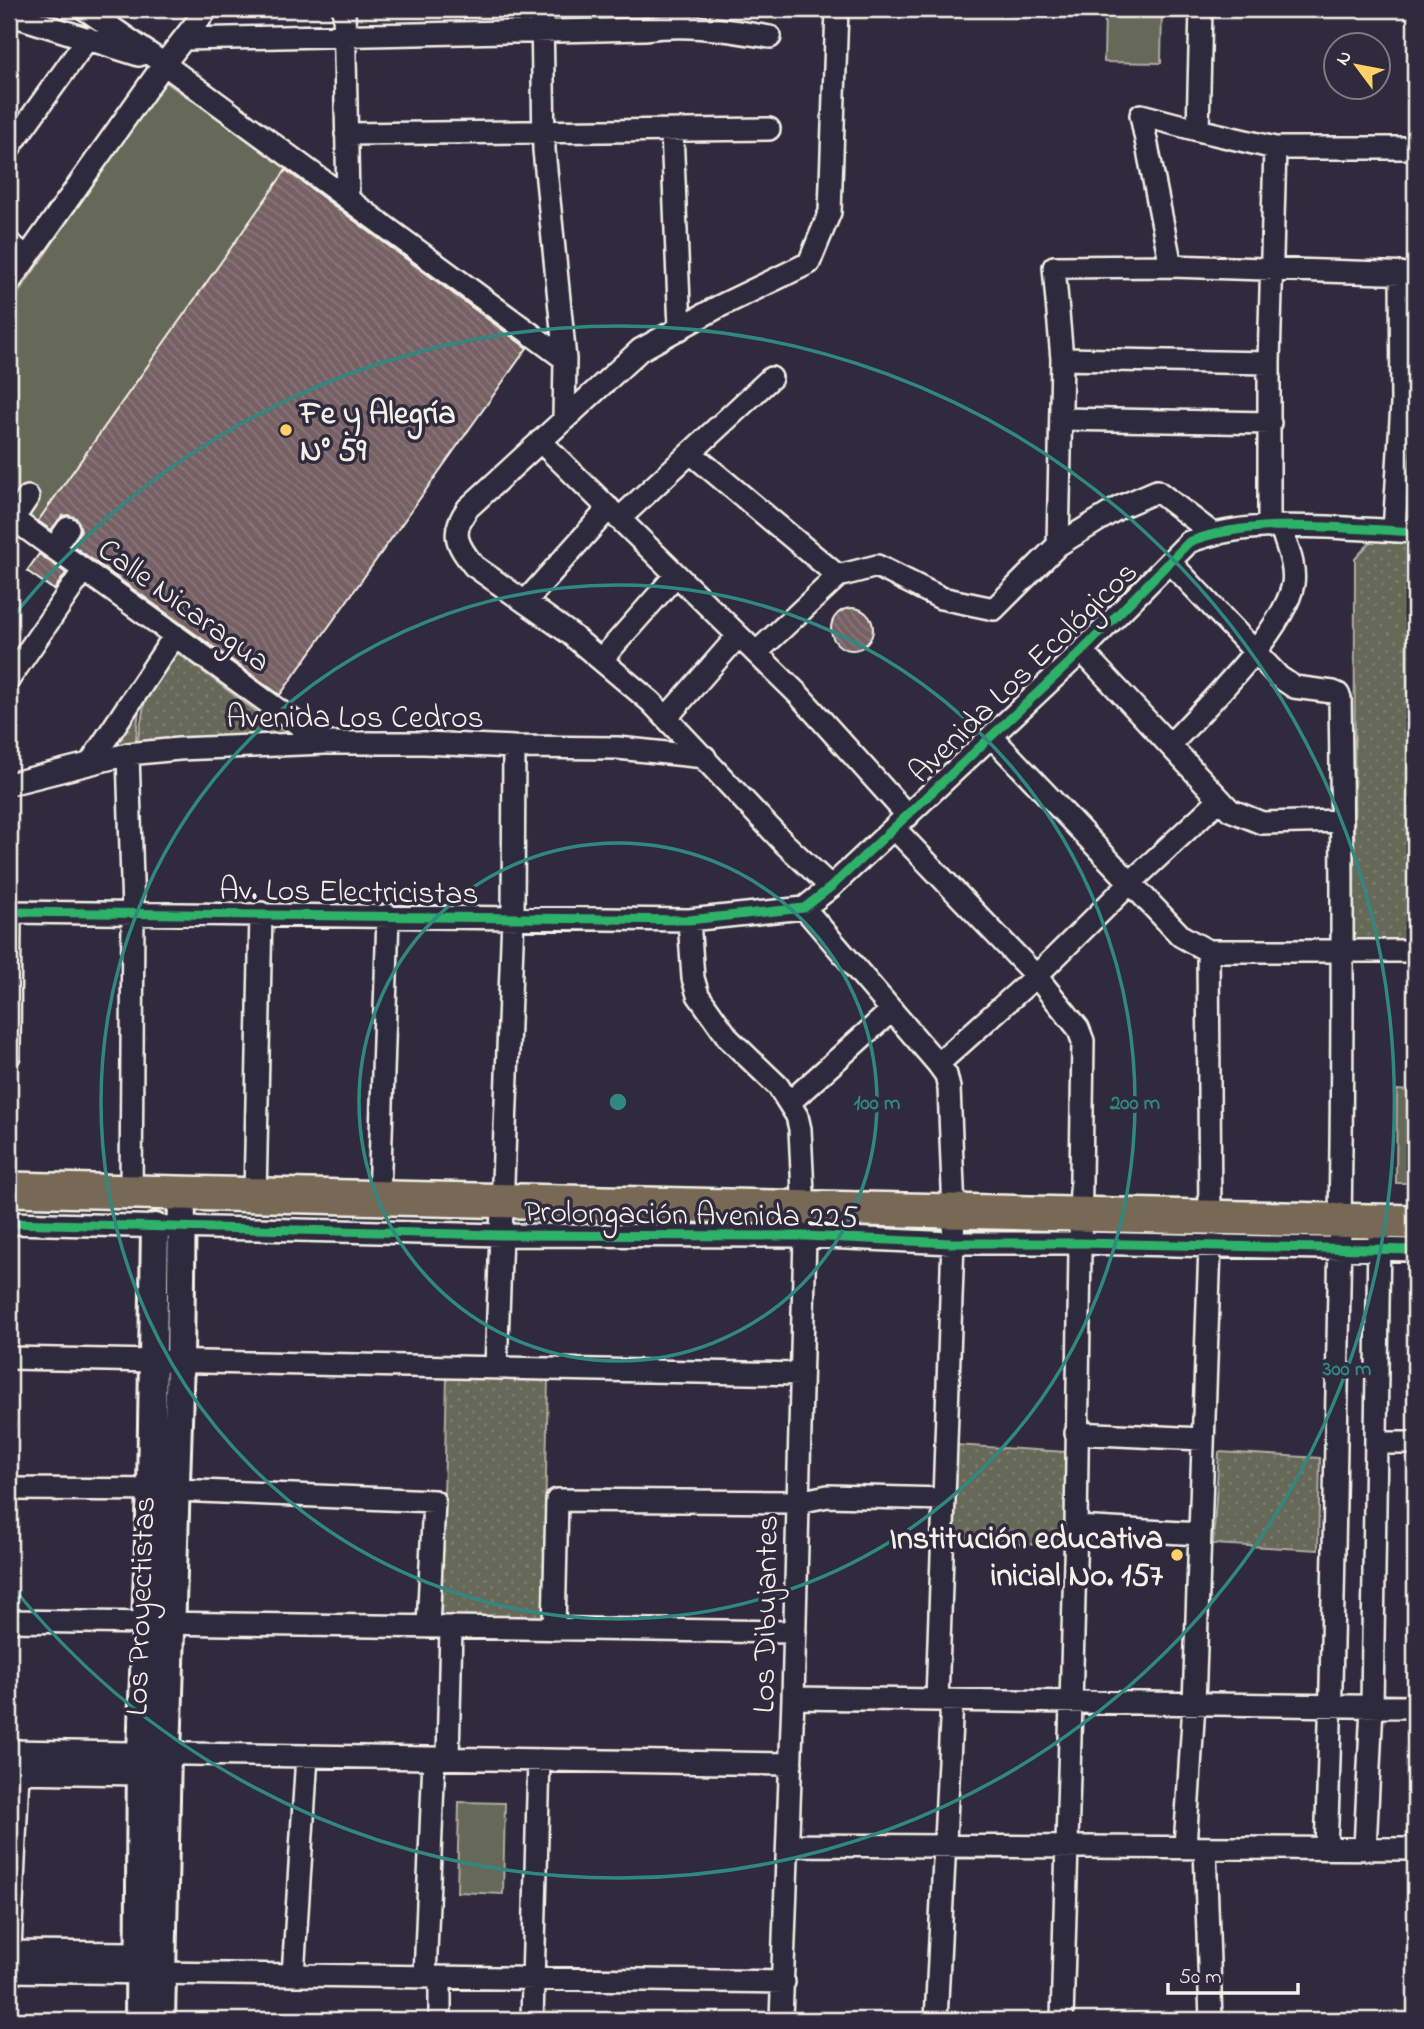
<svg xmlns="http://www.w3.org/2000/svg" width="1424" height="2029" font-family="'Indie Flower',sans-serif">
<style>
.grass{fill:#666758;stroke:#adaca0;stroke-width:2}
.park{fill:url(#park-dots);stroke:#adaca0;stroke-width:2}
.building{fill:url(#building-back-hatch);stroke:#f4f1e8;stroke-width:2}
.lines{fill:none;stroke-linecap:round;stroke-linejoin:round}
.minor-casing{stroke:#f4f1e8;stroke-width:26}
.tertiary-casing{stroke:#f4f1e8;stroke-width:32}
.primary-casing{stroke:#f4f1e8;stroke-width:38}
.minor{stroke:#2f2a3d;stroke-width:21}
.tertiary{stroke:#2f2a3d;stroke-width:26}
.primary{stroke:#776954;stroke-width:33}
.cycleway-casing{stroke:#2f2a3d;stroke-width:13}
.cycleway{stroke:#2db169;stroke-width:9}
.ring{fill:none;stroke:#318880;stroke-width:3.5}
.poi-dot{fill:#ffd166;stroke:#2f2a3d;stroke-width:2.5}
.labels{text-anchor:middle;stroke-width:7;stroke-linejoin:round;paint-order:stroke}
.poi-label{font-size:32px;font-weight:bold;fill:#f4f1e8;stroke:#2f2a3d;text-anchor:start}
.street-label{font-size:32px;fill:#f4f1e8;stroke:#2f2a3d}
.centre{fill:#318880;stroke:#2f2a3d;stroke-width:3.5}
.ring-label{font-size:21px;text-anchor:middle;font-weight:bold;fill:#318880;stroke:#2f2a3d;stroke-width:7;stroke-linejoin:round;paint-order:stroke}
</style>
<defs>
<pattern id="park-dots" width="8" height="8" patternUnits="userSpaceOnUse" patternTransform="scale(1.75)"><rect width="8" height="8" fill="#666758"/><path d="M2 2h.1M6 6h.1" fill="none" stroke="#7c7d70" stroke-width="1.8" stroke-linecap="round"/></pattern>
<pattern id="building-back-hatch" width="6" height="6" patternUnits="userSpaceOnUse" patternTransform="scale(1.75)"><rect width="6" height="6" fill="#766164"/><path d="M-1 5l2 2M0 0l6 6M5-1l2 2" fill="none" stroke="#8a787a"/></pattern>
</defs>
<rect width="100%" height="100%" fill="#2f2a3d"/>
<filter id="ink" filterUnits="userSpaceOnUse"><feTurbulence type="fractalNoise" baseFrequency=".0143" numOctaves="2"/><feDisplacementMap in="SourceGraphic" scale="14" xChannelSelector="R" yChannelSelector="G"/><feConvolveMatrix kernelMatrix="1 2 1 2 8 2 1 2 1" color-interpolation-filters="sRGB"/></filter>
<g filter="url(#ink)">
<path class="grass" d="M1105 9H1162L1161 63 1104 62Z
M164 81 289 167 37 523 9 503V307Z
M1397 1090 1415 1091V1183H1396Z
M459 1802 505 1803 503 1894 457 1892Z"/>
<path class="park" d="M1372 540H1415V944L1354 947 1355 559Z
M171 648 288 735 137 743 149 679Z
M141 691 135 746 110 744Z
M447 1375 548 1377 543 1620 441 1618Z
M955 1445 1066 1452 1068 1545 951 1543Z
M1219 1452 1320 1458 1318 1550 1213 1544Z"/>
<path class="building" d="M286 170 527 348 280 695 72 545 81 530 76 518 68 515 62 516 51 530 38 521Z
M39 554 66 573 54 590 27 571Z
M831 629a21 21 0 1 1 42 0a21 21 0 1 1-42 0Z"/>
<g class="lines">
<defs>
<path id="minor" d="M85 9 164 64 565 359
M344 9 348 199
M542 9 544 150 565 359 564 418
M9 14 139 55
M184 39 644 29C690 23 724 30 770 37
M1198 130 1201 9
M672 131 680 329
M346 134 769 129
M9 148 88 38
M9 243 27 257
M1171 266 1141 115 1198 130 1275 148H1415
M9 283 164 64 207 9
M1062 359 1269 363
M1061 419 1270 423
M540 441 798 694 908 816
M691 453 838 576
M20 509 28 497
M9 516 324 743
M619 519 771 378
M1269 527V363L1275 148
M1394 531 1402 404 1401 273
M61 538 68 528
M1058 545 1062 359 1054 267 1171 266 1415 274
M1170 562 1279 677 1294 687 1333 692 1338 694 1340 698C1344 929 1342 1161 1337 1392 1334 1544 1332 1696 1326 1848
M525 602 609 508
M1082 651 1230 810 1262 823 1342 821
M756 653 838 576 877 566 941 598 994 609 1058 545 1120 507 1157 491 1212 533
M601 660 676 575
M9 679 84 570
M667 717 738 636
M992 737 1181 936 1208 951H1415
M1170 745C1204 708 1284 632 1293 584 1296 565 1286 545 1281 527
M128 754 133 912 131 1194
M90 763 175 635
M9 784 128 754 179 749 324 743H424L514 747 618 748 705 757
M894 828 1036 976 1078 1028 1083 1041 1076 1527 1062 2020
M831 887 785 844 651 702 569 633 474 566C456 544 450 532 468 508L640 350 718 307 809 263 830 212 837 9
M804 908 938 1064 946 1075 949 1088 954 1212 937 1700
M9 912 689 920 804 908 831 887 1082 651 1189 542C1255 516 1345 529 1415 532
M689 920 693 978 698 995 729 1039 778 1086 797 1116 800 1129 805 1236 793 1698 781 2020
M1208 951 1210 1217
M9 1056 10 912
M938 1064 1036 976 1130 883 1220 799
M790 1102 892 1010
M255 1196 261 913
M379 1199 388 915
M9 1223 501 1235 805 1236 952 1243H1080L1415 1250
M9 1358 800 1374
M496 1368 513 916 514 747
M1076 1433 1202 1439
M1376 1443H1415
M9 1489 176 1490 434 1501 428 1627
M1076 1527 1200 1534
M9 1621 795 1632
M554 1629 557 1500 798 1502 828 1496 944 1499
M793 1698 1415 1707
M9 1751 791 1764
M19 1751 9 1971 784 1982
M448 1758 451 1627
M9 1772 141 1774
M788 1845 1415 1849
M1185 1847 1194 1704 1210 1246
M1205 1848 1211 2020
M1365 1848 1372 1706 1379 1237
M9 1952 139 1953
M293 1975 307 1756
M425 1977 434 1758
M440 1977V2020
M532 2020 539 1760
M936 2020 952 1701"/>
<path id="tertiary" d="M139 2020 141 1753 151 1491 155 1227
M161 2020 167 1754 180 1361 182 1194"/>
<path id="primary" d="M9 1189 1415 1222"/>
</defs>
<use href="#minor" class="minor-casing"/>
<use href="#tertiary" class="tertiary-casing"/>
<use href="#primary" class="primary-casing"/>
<use href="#minor" class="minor"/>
<use href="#tertiary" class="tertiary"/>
<use href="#primary" class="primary"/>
<defs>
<path id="cycleway" d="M9 912 689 920 804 908 831 887 1082 651 1189 542C1255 516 1345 529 1415 532
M9 1223 501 1235 805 1236 952 1243H1080L1415 1250"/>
</defs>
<use href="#cycleway" class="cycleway-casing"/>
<use href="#cycleway" class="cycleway"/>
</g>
</g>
<g class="ring">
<circle cx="618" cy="1102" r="259"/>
<circle cx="618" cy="1102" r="517"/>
<path d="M11 619A776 776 0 1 1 11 1585"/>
</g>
<g class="poi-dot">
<circle cx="286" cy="430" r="7"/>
<circle cx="1177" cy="1555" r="7"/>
</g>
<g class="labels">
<g class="poi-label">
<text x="300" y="423">Fe y Alegría<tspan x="300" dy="37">N° 59</tspan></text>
<text x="1163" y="1548" text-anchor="end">Institución educativa<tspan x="1163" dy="37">inicial No. 157</tspan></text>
</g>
<g class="street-label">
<text transform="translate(185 604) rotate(36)" y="11">Calle Nicaragua</text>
<text transform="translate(1022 671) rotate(-44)" y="11">Avenida Los Ecológicos</text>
<text x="355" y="727">Avenida Los Cedros</text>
<text transform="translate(349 890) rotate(1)" y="11">Av. Los Electricistas</text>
<text transform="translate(691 1213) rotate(1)" y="11">Prolongación Avenida 225</text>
<text transform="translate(139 1606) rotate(-88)" y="11">Los Proyectistas</text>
<text transform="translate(764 1614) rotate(-89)" y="11">Los Dibujantes</text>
</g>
</g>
<circle cx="618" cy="1102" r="10" class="centre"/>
<g class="ring-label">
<text x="877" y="1109">100 m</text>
<text x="1135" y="1109">200 m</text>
<text x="1347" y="1375">300 m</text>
</g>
<rect width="1424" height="2029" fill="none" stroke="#2f2a3d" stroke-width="35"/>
<rect x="18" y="18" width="1389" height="1994" fill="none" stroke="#f4f1e8" stroke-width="2.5" filter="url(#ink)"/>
<g transform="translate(1357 66) rotate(302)"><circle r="33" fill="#2f2a3d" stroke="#7e7a81" stroke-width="2"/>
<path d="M0-5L12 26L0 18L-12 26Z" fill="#ffd166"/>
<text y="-10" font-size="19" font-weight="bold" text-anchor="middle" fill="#f4f1e8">N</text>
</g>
<path d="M1168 1983v10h130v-10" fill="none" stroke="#f4f1e8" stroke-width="3.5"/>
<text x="1179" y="1983" font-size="21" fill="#f4f1e8" stroke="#2f2a3d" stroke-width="5" paint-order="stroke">50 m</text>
</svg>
